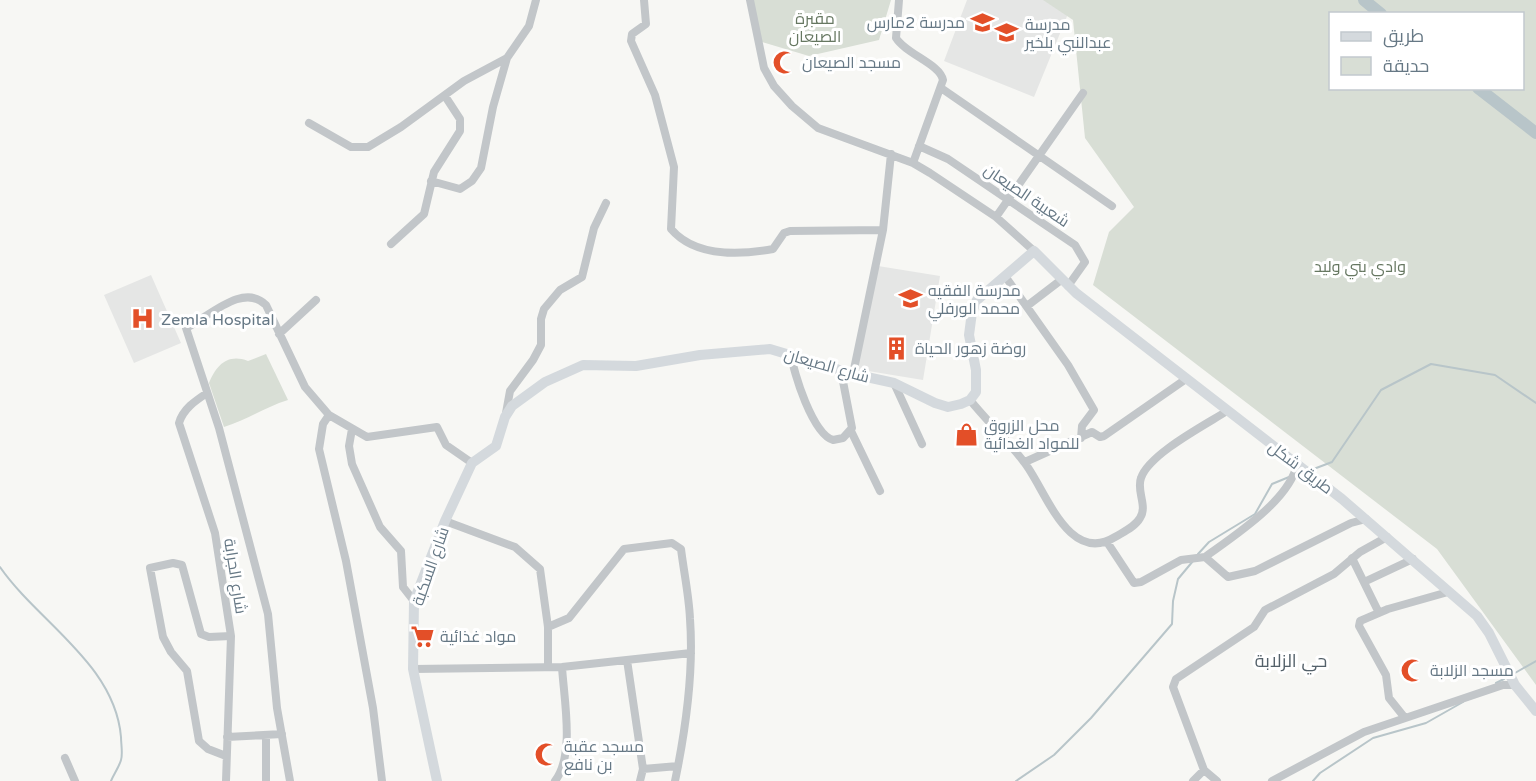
<svg xmlns="http://www.w3.org/2000/svg" width="1536" height="781" font-family="'Varela Round',Cairo,sans-serif">
<style>
.built{fill:#e5e6e5}
.green{fill:#d8ded5;fill-rule:evenodd}
.lines{fill:none;stroke-linecap:round;stroke-linejoin:round}
.stream{stroke:#b8c5c9;stroke-width:2}
.river{stroke:#b8c5c9;stroke-width:12}
.minor{stroke:#c2c6c9;stroke-width:8}
.major{stroke:#d4d9dd;stroke-width:10}
.labels{text-anchor:middle;stroke-width:6;stroke-linejoin:round;paint-order:stroke}
.park-label{font-size:16px;fill:#667761;stroke:#fff}
.poi-label{font-size:16px;fill:#667885;stroke:#fff;text-anchor:start}
.street-label{font-size:16px;fill:#667885;stroke:#fff}
.neighbourhood-label{font-size:18px;fill:#54616a;stroke:#fff}
</style>
<rect width="100%" height="100%" fill="#f7f7f4"/>
<path class="built" d="M967 0H1060L1072 4 1034 97 944 61Z
M878 266 940 276 923 380 856 369Z
M151 275 181 343 134 363 104 295Z"/>
<path class="green" d="M753 0H891L879 40 809 56 762 42Z
M1043 0H1536V685L1437 549 1093 285 1109 232 1134 207 1085 138 1073 20ZM1330 14H1522V88H1330Z
M266 354 288 400C265 407 247 420 224 427L209 383C216 366 227 353 248 361Z"/>
<g class="lines">
<path class="stream" d="M1311 470 1332 462 1381 390 1431 364 1495 375 1536 403
M1198 554 1209 542 1255 514 1272 484 1289 477
M0 567C38 622 115 664 121 737 121 744 123 754 121 760 119 767 114 774 111 781
M1515 673 1536 661
M1496 683 1504 679
M1016 781 1054 755 1091 718 1172 624 1173 601 1178 579 1193 561
M1313 781 1320 773 1373 738 1426 723 1463 702"/>
<path class="river" d="M1364 0 1381 14
M1478 88 1536 133"/>
<path class="minor" d="M644 0 646 24 632 34 631 41 655 95 674 167 671 229C695 257 740 255 773 249L784 233 790 231 883 230 891 154
M750 0 764 68 774 86 792 106 818 128 913 163 930 173 996 217 1034 251
M899 0 896 38C906 54 940 64 943 80L913 163
M941 88 1112 206
M309 123 351 147H368L401 127 464 81 507 58 529 26 536 0
M919 146 948 159 1075 245 1085 262 1068 286
M431 181 460 189 472 181 481 168 493 107 507 58
M996 217 1083 93
M391 244 424 214 434 172 460 131V119L445 96
M1005 276 1068 365 1094 410 1082 426 1081 438
M1027 306 1061 280
M279 334 316 300
M791 353C793 373 813 434 833 440L843 438 852 428 841 371
M853 374 883 230
M894 383 922 444
M207 393C195 401 183 409 179 423L215 533 231 636 226 781
M970 400C987 421 1008 441 1024 462 1045 488 1068 566 1115 537 1123 532 1135 527 1140 518 1148 506 1136 491 1141 478 1149 454 1205 425 1227 411
M506 413 510 391 533 360 541 345V319L544 309 560 290 582 277 594 228 606 203
M329 415 323 424 319 449 346 561 373 708 382 781
M352 429 349 446 352 464 380 527 401 551 403 587 414 601
M851 431 880 491
M1025 462 1092 432 1100 437 1104 436 1186 379
M445 521 515 547 540 569 548 627V667
M1107 542 1134 583 1141 582 1181 560 1205 557 1228 577 1255 571 1351 523 1366 519
M1205 557C1234 536 1290 500 1297 464
M1352 558 1379 613
M1364 582 1413 559
M548 627 569 618 624 549 672 543 681 549C684 573 689 596 690 619 694 673 686 728 675 781
M627 660 643 769 640 781
M413 669 562 667 691 653
M1405 718 1389 698 1386 675 1359 626 1360 621 1388 609 1448 592
M227 737 282 734
M226 756 208 749 199 741 187 671 171 652 163 637 150 568 173 563 182 565 201 634 209 637 231 636
M65 758 75 781
M643 769 678 766
M266 781V736
M290 781 277 708 268 614 219 428 186 328C209 317 243 282 266 305L305 387 329 415 367 437 437 427 446 445 472 463
M555 781C575 755 564 700 562 667
M1193 781 1204 770
M1217 781 1204 770 1173 687 1176 679 1254 627 1265 610 1334 574 1360 552 1387 537
M1272 781 1364 732 1503 685H1515"/>
<path class="major" d="M437 781 413 669 414 601 445 521 472 463 496 446 505 417 512 406 545 382 583 365 636 366 700 355 770 349 853 374 894 383 935 403 948 407 961 404 970 400 976 392V370L969 335 972 312 977 300 1034 251 1076 293 1342 499 1477 616 1489 633 1515 685 1536 711"/>
</g>
<defs>
<symbol id="school-bare" viewBox="-9 -9 18 18"><path d="M0-5L7-2L0 1L-7-2ZM-4 1L0 2.5L4 1V4Q0 6-4 4Z" fill="#e34f28" stroke="#fff" stroke-width="2.5" paint-order="stroke"/></symbol>
<symbol id="mosque-bare" viewBox="-9 -9 18 18"><path d="M3.5-4.9A6 6 0 1 0 3.5 4.9A5 5 0 1 1 3.5-4.9Z" fill="#e34f28" stroke="#fff" stroke-width="2.5" paint-order="stroke"/></symbol>
<symbol id="hospital-bare" viewBox="-9 -9 18 18"><path d="M-5-5h3v3.5h4V-5h3V5h-3V1.5h-4V5h-3Z" fill="#e34f28" stroke="#fff" stroke-width="2.5" paint-order="stroke"/></symbol>
<symbol id="building-bare" viewBox="-9 -9 18 18"><path d="M-4-6H4V6H1V3H-1V6H-4ZM-2.5-4.3h1.7v1.8h-1.7ZM.8-4.3h1.7v1.8H.8ZM-2.5-1h1.7V.8h-1.7ZM.8-1h1.7V.8H.8Z" fill="#e34f28" stroke="#fff" stroke-width="2.5" paint-order="stroke"/></symbol>
<symbol id="shop-bare" viewBox="-9 -9 18 18"><path d="M-5-2.5h2.3a2.7 3.5 0 0 1 5.4 0H5L5.5 6h-11ZM-1.5-2.5h3a1.5 2.3 0 0 0-3 0Z" fill="#e34f28" stroke="#fff" stroke-width="2.5" paint-order="stroke"/></symbol>
<symbol id="supermarket-bare" viewBox="-9 -9 18 18"><path d="M-6-5.5h2.5l.6 2H6L4.5 2H-2.5L-4.4-4H-6ZM-1.5 3.2a1.3 1.3 0 1 0 .1 0ZM3 3.2a1.3 1.3 0 1 0 .1 0Z" fill="#e34f28" stroke="#fff" stroke-width="2.5" paint-order="stroke"/></symbol>
</defs>
<g fill-rule="evenodd">
<use href="#school-bare" x="966" y="6" width="33" height="33"/>
<use href="#school-bare" x="990" y="16" width="33" height="33"/>
<use href="#mosque-bare" x="768" y="46" width="33" height="33"/>
<use href="#school-bare" x="894" y="282" width="33" height="33"/>
<use href="#hospital-bare" x="126" y="302" width="33" height="33"/>
<use href="#building-bare" x="880" y="332" width="33" height="33"/>
<use href="#shop-bare" x="950" y="418" width="33" height="33"/>
<use href="#supermarket-bare" x="406" y="620" width="33" height="33"/>
<use href="#mosque-bare" x="1396" y="654" width="33" height="33"/>
<use href="#mosque-bare" x="530" y="738" width="33" height="33"/>
</g>
<g class="labels">
<g class="park-label">
<text x="815" y="24">مقبرة<tspan x="815" dy="18">الصيعان</tspan></text>
<text x="1360" y="272">وادي بني وليد</text>
</g>
<g class="poi-label">
<text x="965" y="28" text-anchor="end">مدرسة 2مارس</text>
<text x="1025" y="30">مدرسة<tspan x="1025" dy="18">عبدالنبي بلخير</tspan></text>
<text x="802" y="68">مسجد الصيعان</text>
<text x="928" y="296">مدرسة الفقيه<tspan x="928" dy="18">محمد الورفلي</tspan></text>
<text x="161" y="325">Zemla Hospital</text>
<text x="915" y="354">روضة زهور الحياة</text>
<text x="984" y="431">محل الزروق<tspan x="984" dy="18">للمواد الغدائية</tspan></text>
<text x="440" y="642">مواد غذائية</text>
<text x="1430" y="676">مسجد الزلابة</text>
<text x="564" y="752">مسجد عقبة<tspan x="564" dy="18">بن نافع</tspan></text>
</g>
<g class="street-label">
<text transform="translate(1027 195) rotate(34)" y="6">شعبية الصيعان</text>
<text transform="translate(827 365) rotate(16)" y="6">شارع الصيعان</text>
<text transform="translate(1301 467) rotate(37)" y="6">طريق شكل</text>
<text transform="translate(430 566) rotate(-71)" y="6">شارع السكبة</text>
<text transform="translate(236 576) rotate(81)" y="6">شارع الجرابة</text>
</g>
<g class="neighbourhood-label">
<text x="1291" y="667">حي الزلابة</text>
</g>
</g>
<rect x="1329" y="12" width="195" height="78" fill="#ffffff" stroke="#c2c9ce" stroke-width="1.5"/>
<rect x="1341" y="32" width="30" height="9" fill="#d4d9dd" stroke="#c2c9ce" stroke-width="1.5"/>
<text x="1383" y="42" font-size="18" fill="#667885">طريق</text>
<rect x="1341" y="57" width="30" height="18" fill="#d8ded5" stroke="#c2c9ce" stroke-width="1.5"/>
<text x="1383" y="72" font-size="18" fill="#667885">حديقة</text>
</svg>
